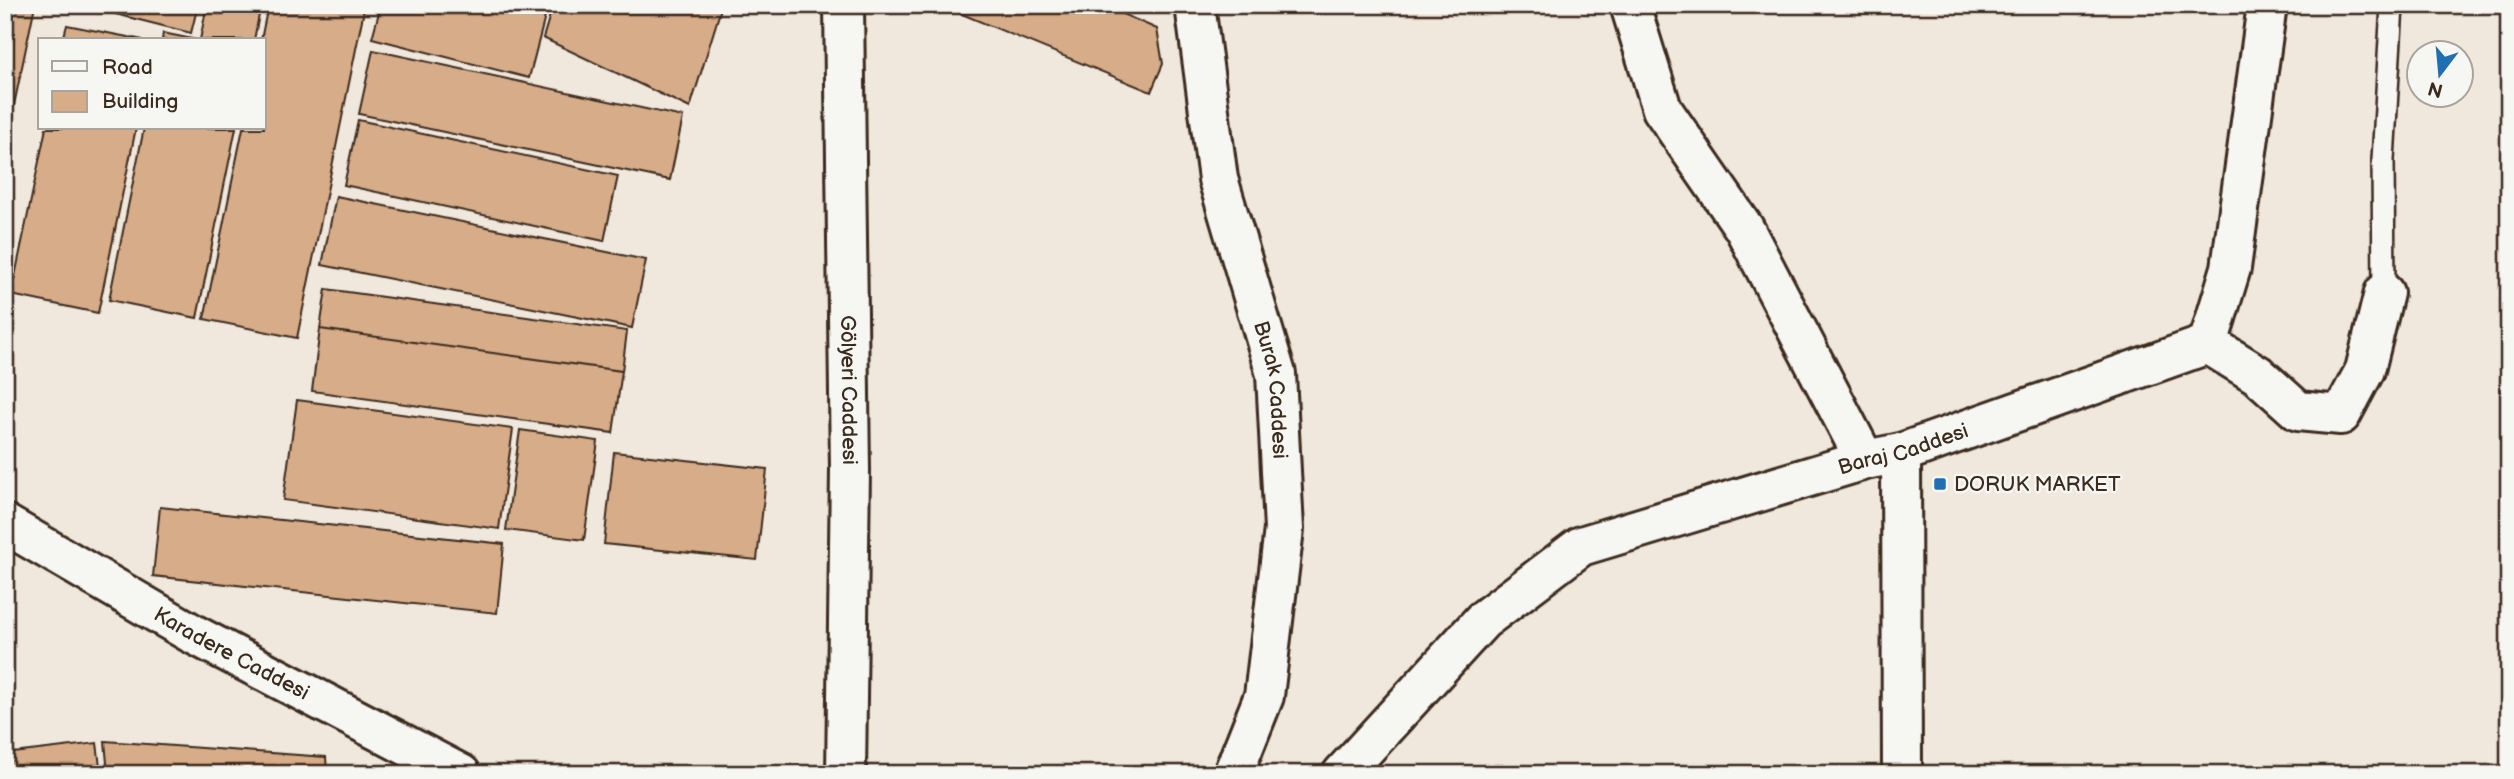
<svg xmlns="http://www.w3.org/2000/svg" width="2514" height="779" font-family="'Balsamiq Sans',sans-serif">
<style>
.building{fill:#d7ac88;stroke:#3b2a1e;stroke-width:2}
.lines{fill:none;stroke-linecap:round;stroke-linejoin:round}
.service-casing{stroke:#3b2a1e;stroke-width:26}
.minor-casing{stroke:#3b2a1e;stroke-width:44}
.service{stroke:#f6f6f2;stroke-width:21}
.minor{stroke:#f6f6f2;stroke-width:38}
.poi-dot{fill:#1f6fb2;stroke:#f6f6f2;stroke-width:2.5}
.labels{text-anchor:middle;stroke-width:5;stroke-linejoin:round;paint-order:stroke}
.street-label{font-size:21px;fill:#3b2a1e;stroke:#f6f6f2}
.poi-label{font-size:21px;fill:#3b2a1e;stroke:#f6f6f2;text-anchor:start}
</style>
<rect width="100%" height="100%" fill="#f0e7dd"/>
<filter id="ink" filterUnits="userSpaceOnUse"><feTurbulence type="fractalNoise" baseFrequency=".0143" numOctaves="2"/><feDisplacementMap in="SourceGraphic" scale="14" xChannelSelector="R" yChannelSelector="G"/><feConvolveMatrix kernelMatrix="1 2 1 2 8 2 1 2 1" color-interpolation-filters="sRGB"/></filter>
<g filter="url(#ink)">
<path class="building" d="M5 5H35L14 105 5 103Z
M80 5H198L191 33Z
M207 5H261L254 40H200Z
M268 5H365L297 338 204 319 243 128H264V40H261Z
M381 5H548L529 78 372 38Z
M553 5H722L690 108 543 38Z
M940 5H1102L1157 29 1163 64 1151 92Z
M67 25 143 40H63Z
M163 33 197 40H162Z
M373 50 683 117 670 180 359 114Z
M358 120 618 176 604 241 344 185Z
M46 128H136L98 313 11 295Z
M144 128H236L197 318 109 300Z
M336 196 646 260 632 328 322 265Z
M326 289 627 331 622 371 320 329Z
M320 329 622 371 613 433 312 391Z
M297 400 513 429 499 529 283 500Z
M520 430 598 441 584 540 506 530Z
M614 452 767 469 757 560 604 544Z
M160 507 504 544 497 613 153 576Z
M105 741 326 757 327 774H108Z
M97 743 101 774H5V754Z"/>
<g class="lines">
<defs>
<path id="service" d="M2384 293 2383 160 2392 5"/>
<g id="minor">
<path id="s1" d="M844 5 850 470 846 774"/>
<path id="s2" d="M1195 5 1218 179 1276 374 1284 529 1264 696 1233 774"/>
<path d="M1630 5 1662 109 1744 228 1865 460"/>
<path d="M2208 344 2258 375 2298 411 2341 415 2365 370 2384 293"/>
<path d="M1901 453 1902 774"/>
<path id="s3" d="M5 524 193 634 461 774"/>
<path id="s4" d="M1342 774 1483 620 1581 546 1865 460 1901 453 2208 344 2231 268 2267 5"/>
</g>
</defs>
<use href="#service" class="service-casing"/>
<use href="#minor" class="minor-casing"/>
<use href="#service" class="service"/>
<use href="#minor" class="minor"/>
</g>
</g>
<rect class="poi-dot" x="1933" y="477" width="14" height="14" rx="3.5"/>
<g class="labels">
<g class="street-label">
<text dy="7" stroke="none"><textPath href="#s1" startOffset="385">Gölyeri Caddesi</textPath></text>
<text dy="7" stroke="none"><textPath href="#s2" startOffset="394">Burak Caddesi</textPath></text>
<text dy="7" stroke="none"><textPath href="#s4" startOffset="668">Baraj Caddesi</textPath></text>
<text dy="7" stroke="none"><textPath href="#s3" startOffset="261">Karadere Caddesi</textPath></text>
</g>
<g class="poi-label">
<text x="1954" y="491">DORUK MARKET</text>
</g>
</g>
<rect width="2514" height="779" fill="none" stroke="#f6f6f2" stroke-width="28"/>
<rect x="14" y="14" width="2486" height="751" fill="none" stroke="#3b2a1e" stroke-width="2.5" filter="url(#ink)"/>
<rect x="38" y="38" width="228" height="91" fill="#f6f6f2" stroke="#aba49d" stroke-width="2"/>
<rect x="52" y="61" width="35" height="10" fill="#f6f6f2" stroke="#aba49d" stroke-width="2"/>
<text x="102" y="74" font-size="21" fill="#3b2a1e">Road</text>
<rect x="52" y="91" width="35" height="21" fill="#d7ac88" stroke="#aba49d" stroke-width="2"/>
<text x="102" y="108" font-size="21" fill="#3b2a1e">Building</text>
<g transform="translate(2440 74) rotate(196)"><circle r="33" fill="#f6f6f2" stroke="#aba49d" stroke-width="2"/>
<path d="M0-5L12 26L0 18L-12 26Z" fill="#1f6fb2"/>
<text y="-10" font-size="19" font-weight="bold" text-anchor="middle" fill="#3b2a1e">N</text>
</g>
</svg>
